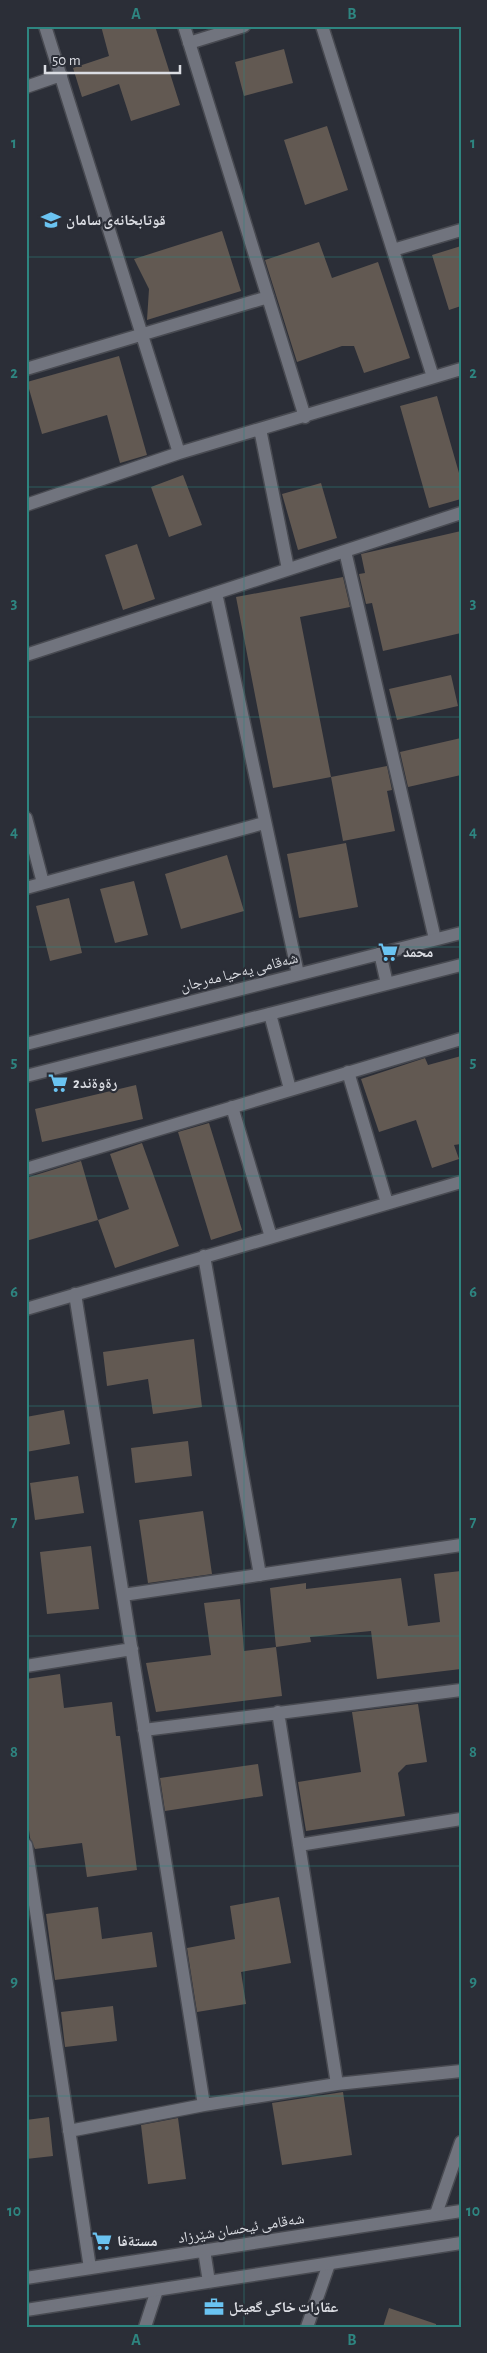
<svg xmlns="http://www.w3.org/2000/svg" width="487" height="2353" font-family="'Alegreya Sans','Noto Naskh Arabic',sans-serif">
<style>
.building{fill:#625952}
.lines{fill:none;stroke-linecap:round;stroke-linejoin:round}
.street-casing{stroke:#484a51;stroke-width:15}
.secondary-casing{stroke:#484a51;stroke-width:15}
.street{stroke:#71747e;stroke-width:12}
.secondary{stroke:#71747e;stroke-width:12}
.grid{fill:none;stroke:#2e8580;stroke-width:1;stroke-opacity:0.55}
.labels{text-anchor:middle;stroke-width:4.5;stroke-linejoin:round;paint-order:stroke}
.poi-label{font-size:15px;font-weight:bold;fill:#dbdde3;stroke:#2b2e37;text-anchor:start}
.street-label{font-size:15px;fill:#dbdde3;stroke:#2b2e37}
.neatline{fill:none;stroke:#2e8580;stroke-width:2}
.grid-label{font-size:16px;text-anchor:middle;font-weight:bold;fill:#2e8580}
</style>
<rect width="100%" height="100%" fill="#2b2e37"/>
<path class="building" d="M101 26H155L180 105 131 121 119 84 82 97 73 68 109 56Z
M284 49 293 83 244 96 235 62Z
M327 126 348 190 305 205 284 140Z
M222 231 241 291 147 320 149 289 134 259Z
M319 242 332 278 378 262 410 358 364 373 354 346H342L297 362 265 260Z
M461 246V306L449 310 432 255Z
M119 356 147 455 120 463 107 415 42 434 27 382Z
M437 396 461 480V499L429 508 400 406Z
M183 475 202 525 169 537 151 487Z
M321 483 337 538 298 550 282 494Z
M461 531V633L383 651 372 603 366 604 359 574 365 573 361 554Z
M137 544 155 599 123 610 105 555Z
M343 577 350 607 300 617 331 777 273 788 236 597Z
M451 675 458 706 397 720 389 689Z
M461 738V775L408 787 400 752Z
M387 766 392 790 387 791 395 831 343 841 331 777Z
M346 843 358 907 299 918 287 854Z
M227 855 244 911 181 929 165 874Z
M134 881 148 935 115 943 100 889Z
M69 898 82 953 50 961 36 906Z
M461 1056V1144L454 1145 459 1159 432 1168 416 1120 379 1132 361 1079 425 1058 428 1065Z
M136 1085 143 1119 42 1142 35 1109Z
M209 1123 242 1230 211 1240 178 1132Z
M142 1143 179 1246 115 1268 98 1220 129 1209 110 1154Z
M81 1161 98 1220 26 1241V1178Z
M194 1339 202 1407 153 1414 148 1379 107 1386 103 1352Z
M64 1410 70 1444 26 1452V1417Z
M188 1441 192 1476 135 1483 131 1448Z
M78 1476 84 1513 35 1520 30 1483Z
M203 1511 212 1574 148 1583 139 1520Z
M91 1546 99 1609 47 1614 40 1552Z
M461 1571V1669L377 1679 371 1631 310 1637 311 1642 276 1647 270 1588 306 1583V1589L401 1578 408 1626 440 1622 434 1574Z
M240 1599 244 1651 276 1647 282 1696 156 1712 146 1663 211 1655 204 1603Z
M60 1674 64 1708 112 1702 116 1736H120L137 1870 87 1877 82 1843 35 1849 30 1838 26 1807V1679Z
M418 1704 427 1762 406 1765 398 1773 405 1816 306 1831 298 1782 361 1772 352 1712Z
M258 1764 263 1796 165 1811 160 1778Z
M279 1897 291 1963 241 1972 246 2004 197 2012 187 1948 235 1939 230 1906Z
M98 1907 102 1939 152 1932 157 1967 55 1980 46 1914Z
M113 2006 117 2041 65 2047 61 2012Z
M343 2092 352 2155 282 2165 272 2103Z
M49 2117 53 2156 26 2159V2120Z
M178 2118 186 2179 148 2184 141 2125Z
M389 2308 436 2324V2327H383Z"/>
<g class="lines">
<defs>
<path id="street" d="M45 26 179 453
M184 26 305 417
M322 26 433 377
M189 43 244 26
M26 87 61 75
M393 250 461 230
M26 369 268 297
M260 429 288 569
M26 505 179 453 461 369
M345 551 435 939
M216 593 298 974
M26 655 461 513
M26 818 43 883
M26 888 264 823
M270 1014 290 1089
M348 1072 387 1203
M232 1107 271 1237
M26 1169 461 1039
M204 1256 260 1575
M75 1294 204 2105
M26 1309 461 1182
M123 1595 461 1545
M26 1666 132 1649
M278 1712 337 2084
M144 1730 461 1690
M26 1845 90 2268
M299 1845 461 1819
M69 2131 204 2105 337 2084 461 2071
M436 2214 461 2142
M145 2327 157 2290
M307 2327 329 2264"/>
<path id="secondary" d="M380 953 387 984
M26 1044 461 933
M26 1076 461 965
M204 2250 209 2282
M26 2278 461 2211
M26 2310 461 2243"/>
</defs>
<use href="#street" class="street-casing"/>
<use href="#secondary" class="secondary-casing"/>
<use href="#street" class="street"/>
<use href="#secondary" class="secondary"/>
</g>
<path class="grid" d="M244 26V2327M26 257H461M26 487H461M26 717H461M26 947H461M26 1176H461M26 1406H461M26 1636H461M26 1866H461M26 2096H461"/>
<defs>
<symbol id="school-bare" viewBox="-9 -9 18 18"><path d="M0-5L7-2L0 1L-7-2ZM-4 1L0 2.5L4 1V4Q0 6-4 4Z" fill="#6ac3f1" stroke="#2b2e37" stroke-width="2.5" paint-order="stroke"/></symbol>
<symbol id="supermarket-bare" viewBox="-9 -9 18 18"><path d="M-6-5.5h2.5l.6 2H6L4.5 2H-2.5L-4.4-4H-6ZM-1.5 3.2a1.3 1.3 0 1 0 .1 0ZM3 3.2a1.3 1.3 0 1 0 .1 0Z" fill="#6ac3f1" stroke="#2b2e37" stroke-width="2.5" paint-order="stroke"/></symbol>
<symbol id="office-bare" viewBox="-9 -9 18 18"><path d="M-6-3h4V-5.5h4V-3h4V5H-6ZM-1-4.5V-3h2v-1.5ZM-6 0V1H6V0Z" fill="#6ac3f1" stroke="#2b2e37" stroke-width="2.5" paint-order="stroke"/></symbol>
</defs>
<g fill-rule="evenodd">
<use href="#school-bare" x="37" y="206" width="28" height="28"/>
<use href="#supermarket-bare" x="374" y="938" width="28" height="28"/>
<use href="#supermarket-bare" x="44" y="1069" width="28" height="28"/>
<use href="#supermarket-bare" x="88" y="2227" width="28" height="28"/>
<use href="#office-bare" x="200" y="2293" width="28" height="28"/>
</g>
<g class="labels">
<g class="poi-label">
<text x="66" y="225">قوتابخانەی سامان</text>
<text x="403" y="957">محمد</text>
<text x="73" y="1088">رةوةند2</text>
<text x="117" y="2246">مستةفا</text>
<text x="229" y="2312">عقارات خاكى گعيتل</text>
</g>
<g class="street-label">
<text transform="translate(239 972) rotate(-14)" y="5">شەقامی یەحیا مەرجان</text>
<text transform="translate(241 2228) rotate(-9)" y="5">شەقامی ئیحسان شێرزاد</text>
</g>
</g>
<rect width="487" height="2353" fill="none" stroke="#2b2e37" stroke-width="55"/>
<path d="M45 65v8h135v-8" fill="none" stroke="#dbdde3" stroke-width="2.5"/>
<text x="52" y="65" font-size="15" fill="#dbdde3" stroke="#2b2e37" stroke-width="4" paint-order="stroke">50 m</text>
<rect x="28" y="28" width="432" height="2298" class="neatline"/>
<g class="grid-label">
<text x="136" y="19">A</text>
<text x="352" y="19">B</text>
<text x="14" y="148">1</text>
<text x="473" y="148">1</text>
<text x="14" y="378">2</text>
<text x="473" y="378">2</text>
<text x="14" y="608">3</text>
<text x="473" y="608">3</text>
<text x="14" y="837">4</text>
<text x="473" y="837">4</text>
<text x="14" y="1067">5</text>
<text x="473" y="1067">5</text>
<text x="14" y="1297">6</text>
<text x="473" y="1297">6</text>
<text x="14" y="1527">7</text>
<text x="473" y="1527">7</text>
<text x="14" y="1757">8</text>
<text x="473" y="1757">8</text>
<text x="14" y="1986">9</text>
<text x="473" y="1986">9</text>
<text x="14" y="2216">10</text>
<text x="473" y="2216">10</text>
<text x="136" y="2345">A</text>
<text x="352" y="2345">B</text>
</g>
</svg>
